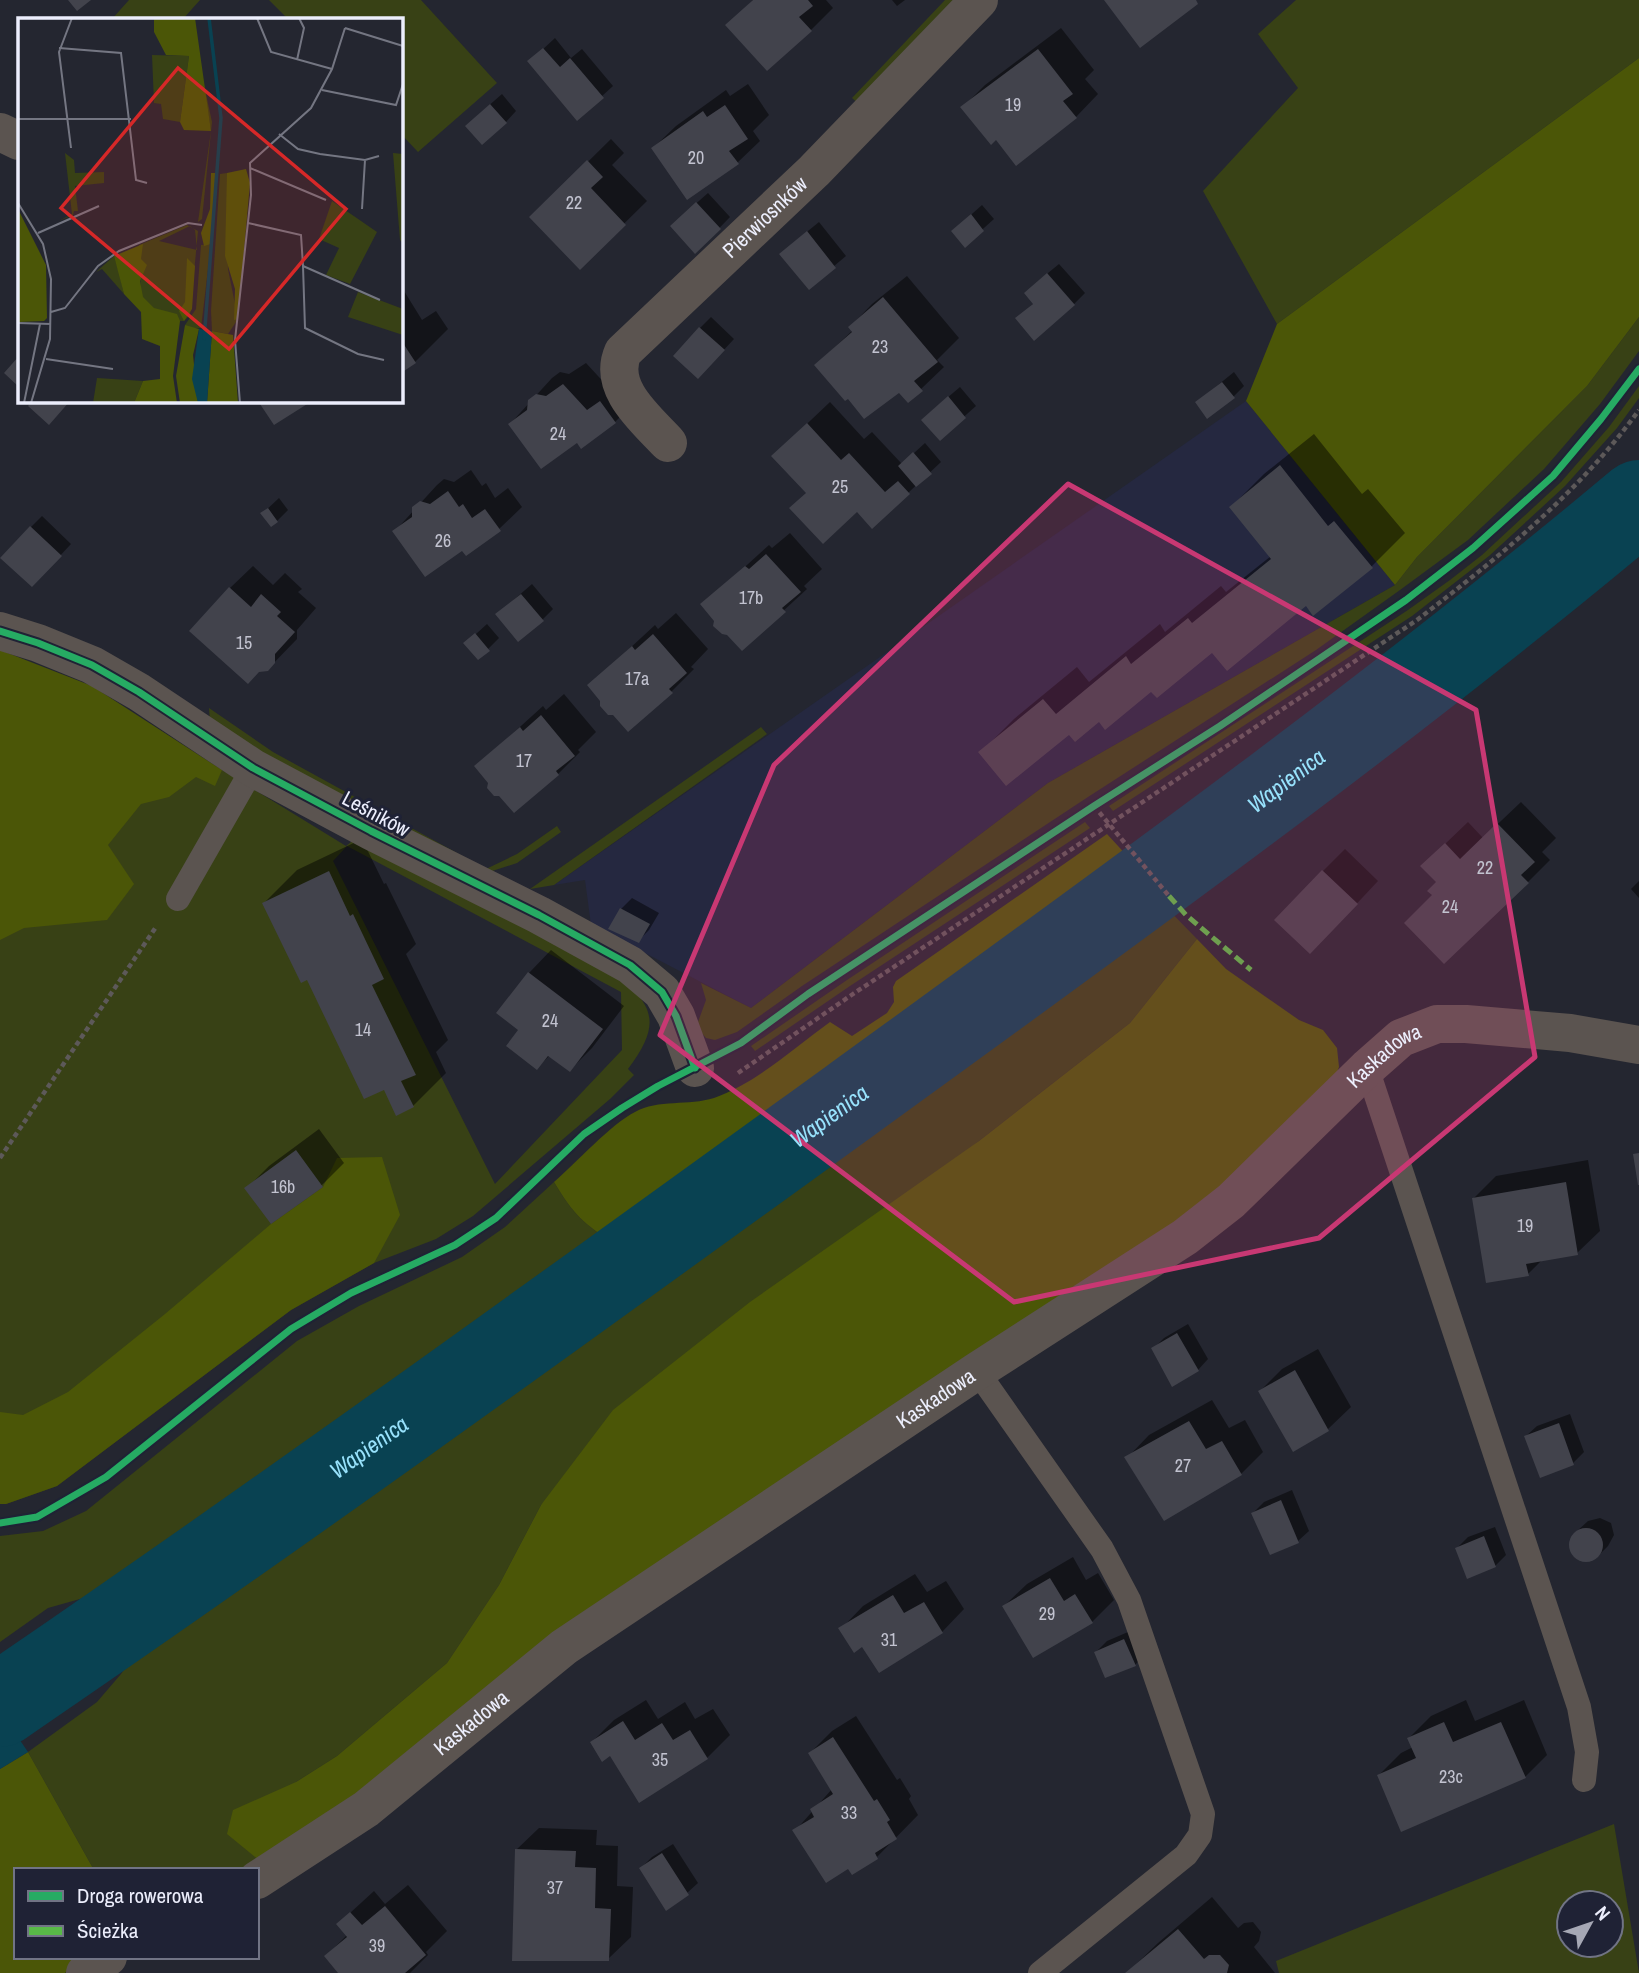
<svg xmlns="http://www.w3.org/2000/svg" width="1639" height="1973" font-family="'Archivo Narrow',sans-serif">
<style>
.built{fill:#252840}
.green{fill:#384115;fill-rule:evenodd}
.forest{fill:#4b5607}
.water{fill:#094252}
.shadow{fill:#0007}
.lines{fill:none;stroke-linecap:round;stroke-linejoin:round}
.river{stroke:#094252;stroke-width:84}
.building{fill:#42434c}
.path{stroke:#5d5959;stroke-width:4.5;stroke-dasharray:5 3.5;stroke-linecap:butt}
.service{stroke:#5b5450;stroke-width:24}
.minor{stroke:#5b5450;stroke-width:38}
.quiet{stroke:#58b947;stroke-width:5;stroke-dasharray:10 5;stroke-linecap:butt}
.cycleway-casing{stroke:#1f2235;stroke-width:11}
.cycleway{stroke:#26ab63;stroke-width:7}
.marked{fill:#c83873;fill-opacity:0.2;stroke:#c83873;stroke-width:5;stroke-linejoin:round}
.labels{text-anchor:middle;stroke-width:6;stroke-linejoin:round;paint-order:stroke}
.number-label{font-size:18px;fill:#c2c3d0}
.street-label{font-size:21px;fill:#eceefc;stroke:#1f2235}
.water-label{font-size:23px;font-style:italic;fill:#98e2fc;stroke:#1f2235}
.inset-river{fill:none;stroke:#094252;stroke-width:3.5}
.inset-road{fill:none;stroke:#747682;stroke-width:2}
.view{fill:#d62828;fill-opacity:0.15;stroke:#d62828;stroke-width:3.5}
.inset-edge{fill:none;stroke:#eceefc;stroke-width:3.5}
</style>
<rect width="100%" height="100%" fill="#242630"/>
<path class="built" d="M1246 401 1395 585 1048 783 751 1008 591 925 585 880 554 885Z"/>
<path class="green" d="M129 0H200L183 19H112Z
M269 0H421L497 83 418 152 401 134V19H288Z
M945 0H957L860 105 852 98Z
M1296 0H1639V58L1277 324 1203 191 1298 88 1258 34Z
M1639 317V351L1600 404 1544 469 1468 540 1400 590 1316 650 1088 797 802 986 737 1032 715 1040 706 1038 699 1030 698 1022 706 1000 701 983 751 1008 1048 783 1395 585 1417 557 1587 386Z
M1639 386V398L1617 428 1565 486 1489 556 1412 616 1113 811 1109 806 1408 610 1450 580 1482 555 1561 482 1609 427Z
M209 708 273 752 486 869 517 854 557 826 561 832 517 863 489 872 394 829 210 722Z
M761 727 767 734 554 885 530 889Z
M191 751 346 846 355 839 607 964C649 1003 667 1017 628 1069L634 1075 610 1099 473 1216 436 1239 374 1263 291 1310 57 1486 6 1504H0V904ZM347 846 621 992 622 1050 495 1184 333 861Z
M1085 822 1090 828 850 986 755 1051 751 1046 847 980Z
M1154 895 1197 939 1130 1023 979 1141 541 1505 499 1585 447 1663 337 1756 296 1782 260 1861 242 1870H94L28 1752 97 1702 121 1674 155 1625 393 1458Z
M554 1182C573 1214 584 1225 615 1243L126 1586 48 1608 0 1642V1536L43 1531 86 1511 297 1341 359 1306 462 1257 505 1227Z
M1614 1824 1639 1973H1279L1276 1961ZM1569 1903H1611V1945H1569Z"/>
<path class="forest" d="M1639 58V317L1587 386 1417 557 1395 585 1246 401 1277 324Z
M0 650 92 686 222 770 215 786 196 777 169 797 141 804 108 845 134 884 107 920 24 928 0 940Z
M1107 834 1142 872 615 1243C584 1225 573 1214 554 1182 576 1163 611 1124 635 1112 658 1099 689 1106 714 1098 756 1083 793 1049 830 1022L852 1036 887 1013 894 1002 893 987 896 981Z
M1197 939 1226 969 1299 1020 1323 1030 1337 1048 1339 1067 1332 1086 1224 1191 260 1861 227 1834 233 1810 296 1782 337 1756 447 1663 499 1585 541 1505 613 1410 750 1302 979 1141 1130 1023Z
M382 1157 400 1215 374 1263 291 1310 57 1486 6 1504H0V1412L23 1415 68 1392 165 1314 271 1224 323 1187 337 1158Z
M28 1752 94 1870H16V1957H82L65 1973H0V1769Z"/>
<path class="water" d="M0 1711 28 1752 0 1769Z"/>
<path class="shadow" d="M753 0H826L833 8 811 30 728 25Z
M892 0H905L897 6Z
M1061 28 1094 70 1085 79 1098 94 1076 117 996 138 963 107 985 85Z
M555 38 571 58 582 49 613 86 578 118 541 51Z
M748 84 769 115 753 131 760 141 737 163 653 148 676 126 726 90 730 96Z
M502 94 516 111 506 122 478 115Z
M611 139 624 153 612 165 647 201 580 267 532 217Z
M708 193 730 217 696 252 683 215Z
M982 205 994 219 965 245 964 221Z
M819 222 846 256 809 287 792 244Z
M1059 264 1085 293 1074 304 1017 319 1034 303 1037 282Z
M907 276 959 338 937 360 944 367 921 389 900 391 816 365 853 330 850 327 872 304Z
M401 286 422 320 436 311 448 329 415 362 401 371Z
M711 317 734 339 709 366 700 328Z
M586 363 610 389 637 400 615 422 578 441 510 424 552 378 560 372 569 374Z
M1234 372 1244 386 1233 397 1197 402Z
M960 387 976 406 940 438 934 409Z
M830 402 864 439 872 432 902 464 925 443 941 462 908 493 857 510 807 493 773 456Z
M1314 434 1362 494 1368 489 1405 533 1372 566 1314 614 1306 604 1212 651 1100 720 1069 733 981 752 1014 719 1077 667 1089 682 1160 624 1165 632 1221 586 1226 592 1271 556 1231 507 1264 474Z
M471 470 482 486 486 483 495 498 508 488 522 507 499 529 463 548 395 531 437 485 444 479 454 482Z
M279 498 288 510 277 521 263 513Z
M42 516 71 544 43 574 31 527Z
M790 533 822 569 804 586 807 589 742 649 703 605 769 545 772 548Z
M253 566 273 585 285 573 302 589 298 592 316 608 297 630V639L267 670 230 588Z
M532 584 553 609 542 620 509 604Z
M676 613 708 649 691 667 694 669 672 691 628 729 590 685 655 625 658 629Z
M487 624 499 638 488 649 466 643Z
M564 694 596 732 578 750 580 752 558 774 490 782 477 766 543 706 546 710Z
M1521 802 1556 838 1542 852 1550 860 1528 882 1434 895 1445 844 1468 822 1483 838Z
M362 839 384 884 386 883 416 944 406 954 448 1040 436 1052 446 1073 413 1106 385 1088 308 978 264 903 297 870Z
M1345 849 1378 881 1333 929 1323 871Z
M1639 881V898L1631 889Z
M632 898 659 913 649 930 638 941 621 909Z
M551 950 624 1006 592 1048 570 1070 550 1055 537 1068 529 973Z
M319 1129 344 1163 322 1185 247 1188 269 1166Z
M1588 1160 1600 1231 1577 1253 1543 1259 1528 1274 1474 1198 1496 1176Z
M1188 1324 1208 1359 1198 1370 1153 1349 1164 1338Z
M1318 1349 1351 1407 1328 1429 1294 1450 1260 1391 1282 1369Z
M1212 1400 1229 1428 1245 1420 1263 1452 1241 1474 1127 1458 1149 1435Z
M1570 1414 1584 1452 1573 1463 1526 1436 1537 1426Z
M1292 1490 1309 1531 1298 1541 1253 1513 1264 1502Z
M1600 1518 1611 1523 1614 1535 1608 1546 1596 1558 1585 1561 1574 1555 1571 1543 1576 1532 1588 1521Z
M1495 1527 1506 1555 1495 1566 1457 1548 1468 1537Z
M1073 1557 1086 1580 1098 1573 1114 1600 1092 1622 1004 1606 1027 1584Z
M915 1574 927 1592 946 1581 964 1609 942 1632 863 1645 841 1629 863 1606Z
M1135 1629 1145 1654 1135 1665 1096 1652 1107 1641Z
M646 1700 658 1719 685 1702 695 1719 713 1709 730 1735 707 1758 640 1800 611 1753 592 1742 614 1720Z
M1466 1700 1475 1721 1524 1700 1547 1755 1525 1777 1379 1775 1401 1753 1413 1747 1409 1738 1431 1716Z
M856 1716 897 1780 900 1778 911 1796 909 1799 918 1815 877 1857 853 1873 849 1867 795 1831 832 1789 810 1753 832 1731Z
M539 1828 597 1830 596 1845 618 1846 617 1886 633 1887 631 1937 608 1959 516 1850Z
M673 1844 698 1883 687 1893 641 1868 652 1857Z
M408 1885 447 1931 426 1952 428 1955 410 1973H340L326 1956 347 1935 338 1924 374 1891 385 1904Z
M1212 1897 1238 1928 1244 1923 1253 1922 1261 1932 1259 1941 1254 1947 1275 1973H1127L1158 1943Z"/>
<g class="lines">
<path class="river" id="s1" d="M0 1705C287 1509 568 1305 850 1101 1117 907 1386 714 1639 502"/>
</g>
<path class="building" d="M68 0H91L77 11Z
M753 0H808L813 6 799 17 812 31 767 71 725 25Z
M1104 0H1196L1198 4 1140 48Z
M543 48 560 67 570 58 604 98 577 121 527 61Z
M1038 49 1073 94 1063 101 1077 118 1016 166 996 140 991 145 960 107Z
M490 104 507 123 482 145 465 126Z
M725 105 748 139 729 151 739 164 687 200 651 148 703 111 707 117Z
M587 160 603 177 591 188 626 225 580 270 529 217Z
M696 202 721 229 695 254 670 226Z
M971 214 984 231 965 248 951 231Z
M807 231 836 268 809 290 779 254Z
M1047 273 1075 305 1034 341 1015 318 1033 304 1024 293Z
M883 297 938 362 914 381 923 391 908 403 899 393 864 419 848 399 845 401 814 365 852 332 848 327Z
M699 327 725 350 698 379 673 356Z
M401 340 416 363 401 373Z
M19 356V387L4 373Z
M1222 382 1235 398 1207 419 1195 402Z
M563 384 587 410 600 401 616 423 581 449 577 443 541 469 508 424 527 410 528 400 536 394 546 396Z
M948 396 966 418 940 441 921 420Z
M32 401H70L49 425 28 406Z
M258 401H312L274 425Z
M807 423 841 460 849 453 885 492 898 481 910 494 872 529 857 512 823 544 789 508 806 493 771 456Z
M913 452 932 474 916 487 898 466Z
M1280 465 1328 526 1334 521 1373 568 1313 616 1306 606 1227 671 1212 653 1157 698 1151 692 1105 730 1099 722 1075 742 1069 735 1006 786 978 752 1043 699 1056 714 1126 656 1131 664 1188 618 1192 623 1271 559 1229 507Z
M448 491 459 507 463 504 472 518 485 509 501 531 466 556 462 551 425 577 392 531 412 517V507L420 501 430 504Z
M268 508 278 522 271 527 260 513Z
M30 526 62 556 32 587 0 558Z
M766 554 801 592 782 608 786 612 742 651 727 635 722 634 713 626 714 621 700 604 745 566 749 569Z
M229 587 251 607 261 594 281 612 277 616 295 632 275 654V663L268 671 259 672 248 684 189 631Z
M521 594 544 621 518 642 495 614Z
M475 633 490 651 478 660 463 643Z
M653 634 687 673 669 689 673 693 628 732 613 715H608L600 706V701L587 685 632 646 635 650Z
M541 715 575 756 556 771 559 775 514 813 499 796H494L487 788 488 783 474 766 520 727 523 731Z
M1497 823 1535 862 1521 875 1529 883 1444 964 1404 923 1432 895 1427 891 1436 882 1420 866 1445 843 1460 859Z
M1322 870 1358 904 1310 954 1274 920Z
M329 871 350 916 353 914 384 979 372 985 416 1075 401 1081 414 1107 396 1116 384 1090 364 1099 307 980 301 983 262 903Z
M620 908 650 924 639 943 608 929Z
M528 972 603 1029 570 1072 548 1056 537 1070 506 1046 518 1030 496 1013Z
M296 1150 323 1187 271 1224 244 1188Z
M1639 1153V1185H1638L1633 1154Z
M1566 1182 1578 1255 1526 1264 1529 1276 1486 1283 1472 1198Z
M1177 1333 1199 1371 1172 1387 1151 1348Z
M1295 1370 1329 1431 1293 1452 1258 1391Z
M1189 1421 1206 1449 1222 1441 1242 1475 1164 1521 1124 1457Z
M1559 1423 1574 1465 1540 1478 1524 1436Z
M1281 1500 1299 1543 1270 1555 1251 1513Z
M1569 1545a17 17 0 1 1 34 0a17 17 0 1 1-34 0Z
M1484 1536 1496 1567 1467 1579 1455 1548Z
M1050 1578 1064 1601 1075 1594 1093 1623 1033 1658 1002 1606Z
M893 1595 904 1613 924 1602 943 1633 879 1673 862 1647 854 1653 838 1628Z
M1124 1639 1136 1666 1105 1678 1094 1652Z
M623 1721 635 1740 662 1723 673 1740 690 1730 708 1759 639 1803 610 1756 602 1762 590 1742Z
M1444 1722 1453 1742 1501 1722 1526 1778 1401 1832 1377 1775 1416 1758 1407 1738Z
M833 1737 874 1801 877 1799 890 1820 887 1822 897 1839 875 1853 878 1859 852 1875 848 1869 826 1883 792 1830 814 1817 810 1809 833 1794 808 1753Z
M515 1849 576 1851 575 1867 596 1868 595 1908 611 1909 609 1961H512Z
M662 1853 689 1895 666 1911 639 1868Z
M385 1906 426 1955 405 1973H338L324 1956 347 1937 336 1924 350 1912 362 1925Z
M1178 1929 1204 1959 1209 1955H1220L1229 1965 1227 1973H1125Z"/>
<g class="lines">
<path class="path" d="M1094 806 1169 896
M738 1073 853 994 1417 620C1498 558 1579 493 1639 410
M0 1158 156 927"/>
<path class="service" d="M178 899 253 768
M1367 1068 1579 1707 1587 1752 1584 1780
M977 1371 1102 1549 1129 1600 1203 1814 1200 1835 1186 1855 1040 1973"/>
<g class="minor">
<path d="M0 132 19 141"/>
<path id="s2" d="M668 443C646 419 607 388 623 352L814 171 979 0"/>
<path d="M0 631 38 643 92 665 139 692 253 768 371 831 539 915 630 965 662 992 676 1016 695 1068"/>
<path id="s3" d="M257 1880 366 1809 564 1647 977 1371 1185 1237 1231 1201 1367 1068 1401 1038 1437 1024H1466L1570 1033 1639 1045"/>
<path d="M85 1973 108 1957"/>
</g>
<path class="quiet" d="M1169 896 1186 915 1251 970"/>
<defs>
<path id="cycleway" d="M0 631 38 643 92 665 139 692 253 768 371 831 539 915 630 965 662 992 676 1016 695 1068
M0 1523 37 1517 106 1477 291 1329 351 1293 455 1245 496 1218 584 1134 622 1108 658 1086 741 1043 808 994 1094 806 1220 726 1406 600 1473 548 1553 476 1601 419 1639 369"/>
</defs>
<use href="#cycleway" class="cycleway-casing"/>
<use href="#cycleway" class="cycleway"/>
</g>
<path class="marked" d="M1068 484 1476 710 1535 1057 1319 1238 1014 1302 660 1035 774 765Z"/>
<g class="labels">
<g class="number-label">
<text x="1013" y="111">19</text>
<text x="696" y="164">20</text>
<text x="574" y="209">22</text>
<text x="880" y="353">23</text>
<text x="558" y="440">24</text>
<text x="840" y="493">25</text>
<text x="443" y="547">26</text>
<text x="751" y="604">17b</text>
<text x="244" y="649">15</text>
<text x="637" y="685">17a</text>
<text x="524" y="767">17</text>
<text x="1485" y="874">22</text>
<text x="1450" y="913">24</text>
<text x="550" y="1027">24</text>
<text x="363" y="1036">14</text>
<text x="283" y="1193">16b</text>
<text x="1525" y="1232">19</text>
<text x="1183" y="1472">27</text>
<text x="1047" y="1620">29</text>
<text x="889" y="1646">31</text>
<text x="660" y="1766">35</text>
<text x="1451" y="1783">23c</text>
<text x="849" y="1819">33</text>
<text x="555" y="1894">37</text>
<text x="377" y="1952">39</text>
</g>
<g class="street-label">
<text dy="7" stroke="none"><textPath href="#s2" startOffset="304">Pierwiosnków</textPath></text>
<text transform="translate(376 814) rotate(28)" y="7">Leśników</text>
<text dy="7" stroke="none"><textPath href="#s3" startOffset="1400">Kaskadowa</textPath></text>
<text dy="7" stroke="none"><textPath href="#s3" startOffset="833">Kaskadowa</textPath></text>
<text dy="7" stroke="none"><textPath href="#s3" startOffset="266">Kaskadowa</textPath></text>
</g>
<g class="water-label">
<text dy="8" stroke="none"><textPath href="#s1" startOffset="1584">Wapienica</textPath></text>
<text dy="8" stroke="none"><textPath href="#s1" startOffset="1017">Wapienica</textPath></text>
<text dy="8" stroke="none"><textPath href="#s1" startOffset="450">Wapienica</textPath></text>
</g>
</g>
<g transform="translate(18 18)">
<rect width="385" height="385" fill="#242630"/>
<path d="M134 37 171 38 162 104 145 101 143 86 136 85ZM183 53 194 104 184 201 180 204 193 113ZM47 135 56 142 57 155 86 154V165L57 168 60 193H56L55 197 41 203 54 196ZM375 135 385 136V225L382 222ZM209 155 210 251 220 301 210 316 194 313 193 293 202 156ZM314 183 359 214 332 266 308 257 321 230 301 221ZM169 207 180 213 172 297 166 303 124 302 121 227ZM172 208 177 212 179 232 141 223ZM193 226 183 310H170L167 307 178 291 183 227ZM96 238 101 254 106 276 84 251 78 254ZM340 274 385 291V317L330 299ZM79 360 125 363 116 385H75Z" fill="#384115" fill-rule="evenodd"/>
<path d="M136 0H177L193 113 166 112 162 104 171 38 148 37 136 14ZM228 151 232 165 220 301 216 302 217 271 207 238 209 155ZM193 155H199L193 226 186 228 183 215 192 191ZM0 191 28 247 29 300 26 303 0 304ZM125 226 123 241 129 247 122 263 125 279 136 290 159 296 162 303 155 358 159 385H116L125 363 142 361V328L124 321 123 294 106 276 96 238ZM169 240 177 248 174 291 166 303 161 293 167 284ZM167 307 181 311 175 337 180 385H162L158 358ZM194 313 215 317 220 385H189Z" fill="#4b5607"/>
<path d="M181 311 194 313 189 385H180L174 361Z" fill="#094252"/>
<path class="inset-river" d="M186 322 203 100 191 0"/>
<path class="inset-road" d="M239 0 253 34 314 51M327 10 385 28M41 30 103 35 118 162 129 165M279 42 286 10 281 0M304 72 378 87 385 66M0 101H113M261 116 280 131 302 136 347 142 361 138M53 130 41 34 54 0M232 150 308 182M0 185 25 226 33 261 32 321 13 385M344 191 347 142M230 205 283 217 285 248 362 282M20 215 81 188M285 248 287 310 340 336 366 342M33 294 47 290 80 248 101 233 170 205 184 207M0 305 33 306M28 341 95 351M6 385 22 306M222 385 217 322 233 177 232 145 293 90 314 51 327 10"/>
<path class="view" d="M160 50 328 191 211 331 43 190Z"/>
<rect width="385" height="385" class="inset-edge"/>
</g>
<rect x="14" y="1868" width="245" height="91" fill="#1f2235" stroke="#717485" stroke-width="2"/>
<rect x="28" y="1891" width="35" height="10" fill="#26ab63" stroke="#717485" stroke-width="2"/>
<text x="77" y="1903" font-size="21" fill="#eceefc">Droga rowerowa</text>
<rect x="28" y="1926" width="35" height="10" fill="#58b947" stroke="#717485" stroke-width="2"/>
<text x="77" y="1938" font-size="21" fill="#eceefc">Ścieżka</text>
<g transform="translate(1590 1924) rotate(50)"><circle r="33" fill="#1f2235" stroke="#717485" stroke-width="2"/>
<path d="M0-5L12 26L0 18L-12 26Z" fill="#a6a8b5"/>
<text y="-10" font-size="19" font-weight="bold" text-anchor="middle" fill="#eceefc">N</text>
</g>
</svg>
